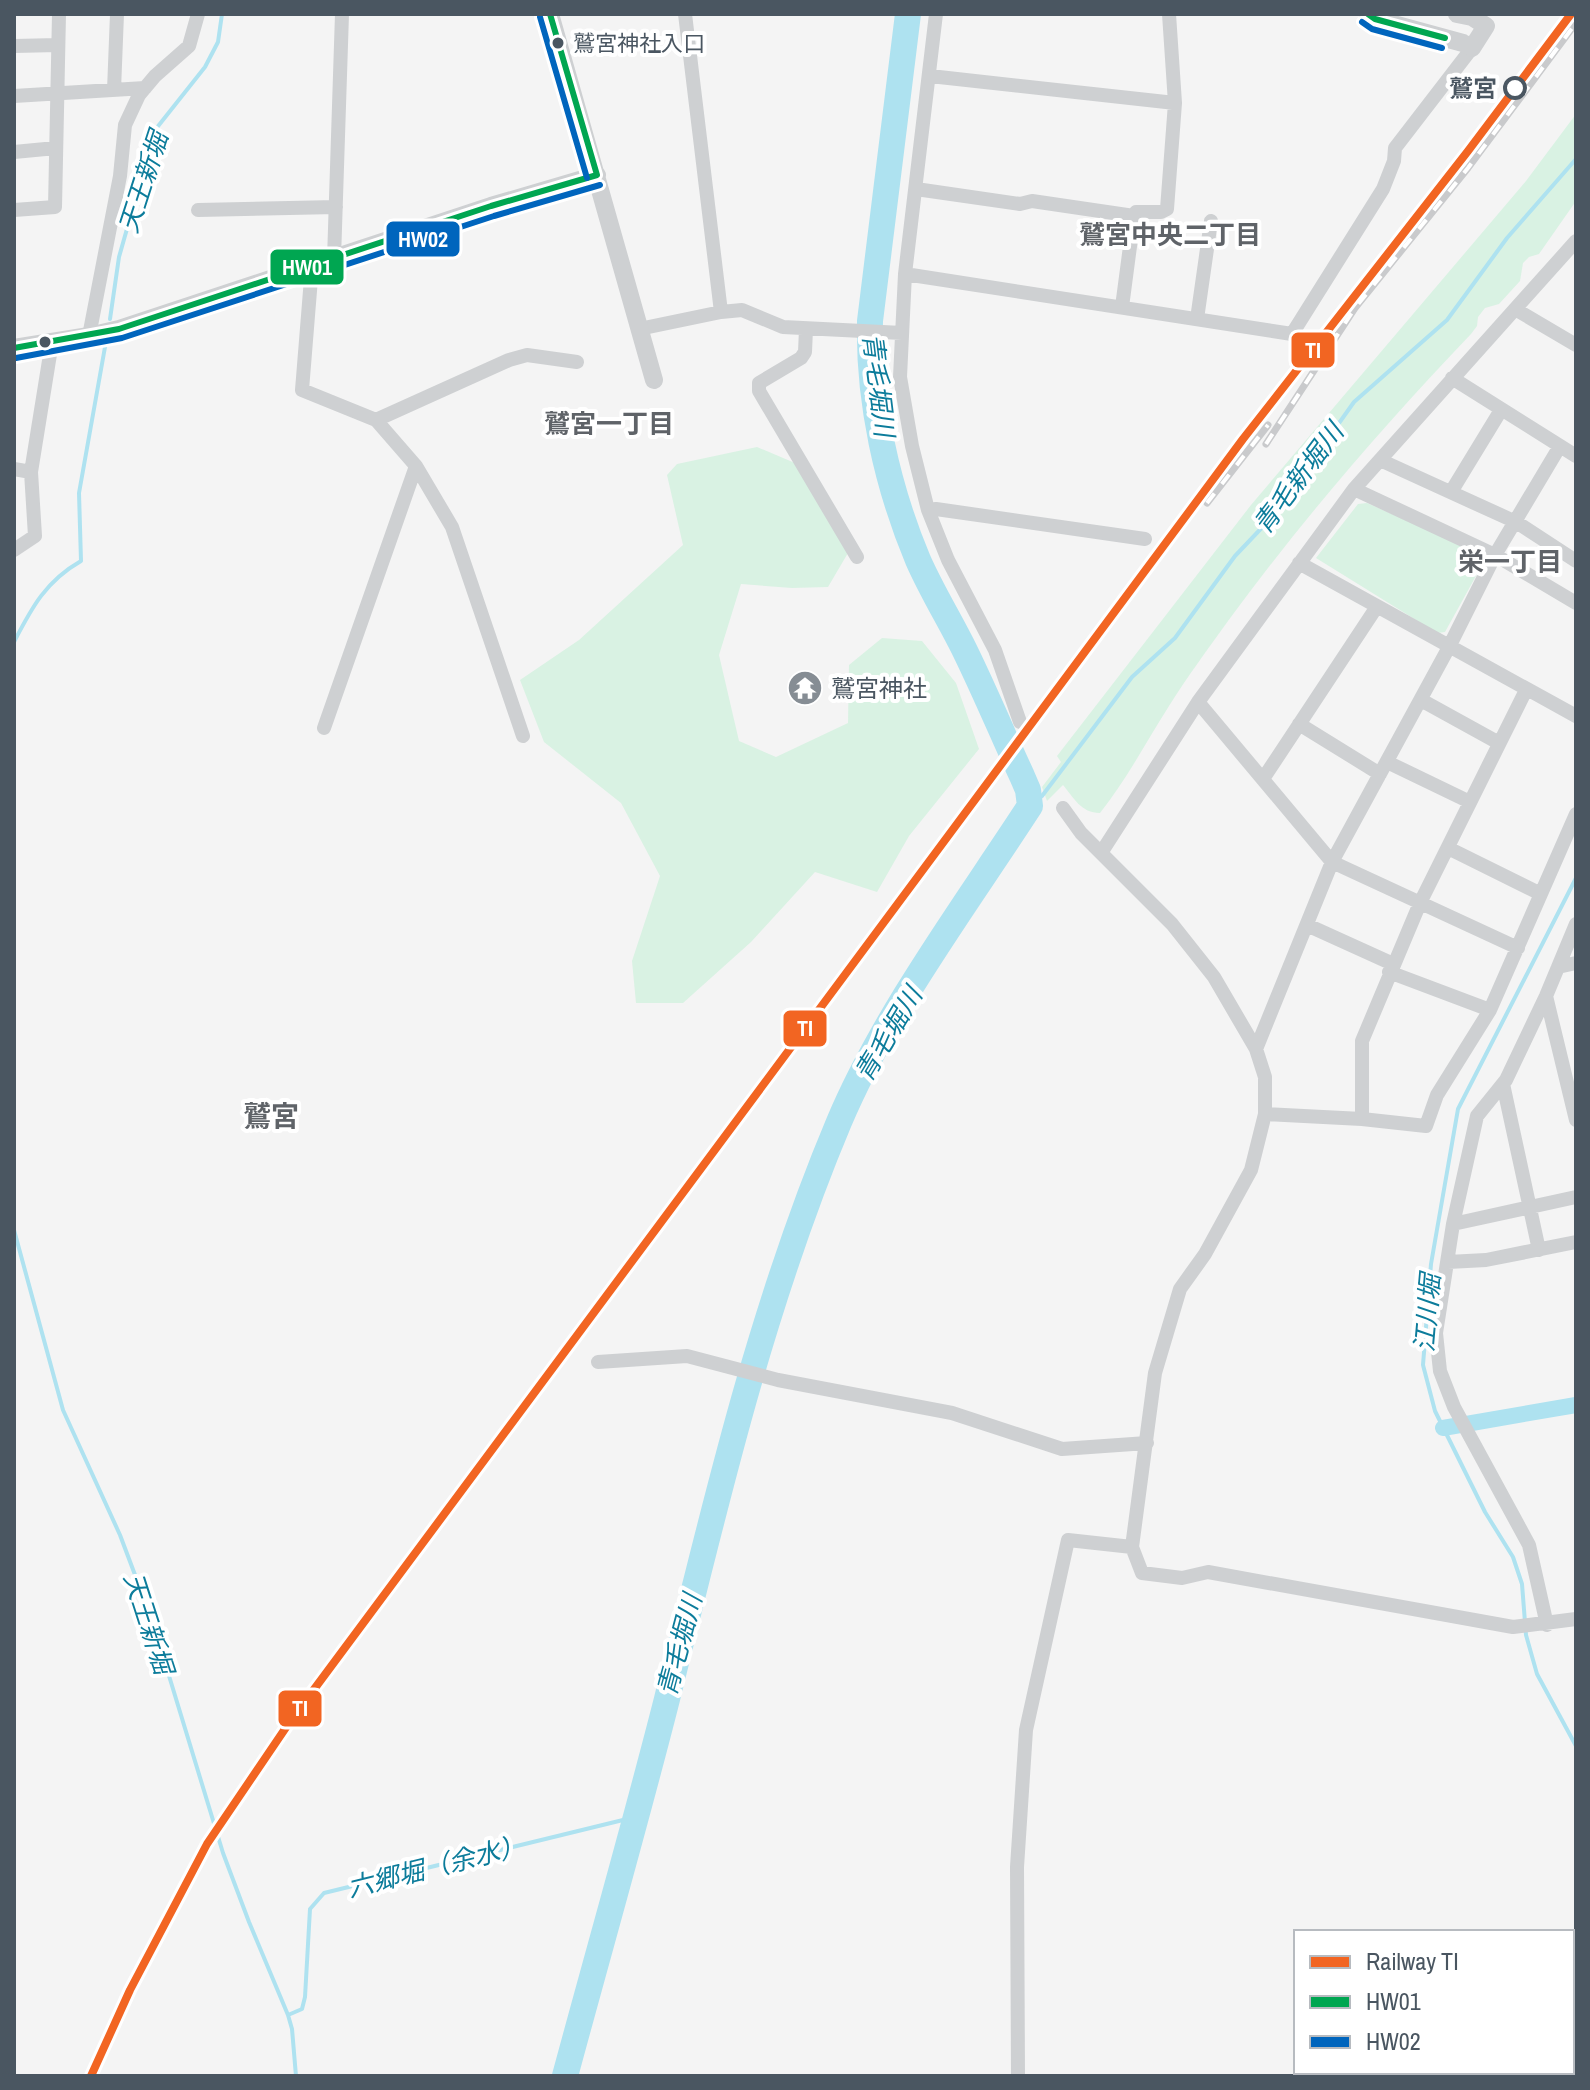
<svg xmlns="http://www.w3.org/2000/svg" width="1590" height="2090" font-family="'Archivo Narrow','Noto Sans JP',sans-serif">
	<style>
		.green { fill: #d9f2e3 }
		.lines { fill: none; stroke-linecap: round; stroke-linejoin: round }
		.stream { stroke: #aee2f0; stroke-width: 4 }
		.canal { stroke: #aee2f0; stroke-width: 16 }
		.river { stroke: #aee2f0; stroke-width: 26 }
		.minor { stroke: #ced0d2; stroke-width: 14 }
		.tertiary { stroke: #ced0d2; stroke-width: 18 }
		.rail-casing { stroke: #c9cacc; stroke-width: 7 }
		.rail { stroke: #fff; stroke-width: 4; stroke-dasharray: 12; stroke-linecap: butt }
		.bus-1-casing { stroke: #fff; stroke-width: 12 }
		.bus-2-casing { stroke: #fff; stroke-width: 12 }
		.bus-1 { stroke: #00a651; stroke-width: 6 }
		.bus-2 { stroke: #0065bd; stroke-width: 6 }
		.rail-1-casing { stroke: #fff; stroke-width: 14 }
		.rail-1 { stroke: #f26522; stroke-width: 8 }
		.bus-dot { fill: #4a5661; stroke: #fff; stroke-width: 3 }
		.stop-dot { fill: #fff; stroke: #4a5661; stroke-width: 4 }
		.labels { text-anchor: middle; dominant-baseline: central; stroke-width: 8; stroke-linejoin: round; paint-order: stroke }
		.bus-label { font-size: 22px; fill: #4a5661; stroke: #fff; text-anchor: start }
		.stop-label { font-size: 24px; font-weight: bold; fill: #4a5661; stroke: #fff; text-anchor: end }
		.poi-label { font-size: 24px; fill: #4a5661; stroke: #fff; text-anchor: start }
		.water-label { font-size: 26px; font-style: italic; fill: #0c7c9b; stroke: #fff }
		.neighbourhood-label { font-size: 26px; font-weight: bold; fill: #5f6368; stroke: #fff }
		.quarter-label { font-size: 28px; font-weight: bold; fill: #5f6368; stroke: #fff }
		.line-badge { stroke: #fff; stroke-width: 3 }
		.badge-label { font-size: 22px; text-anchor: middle; font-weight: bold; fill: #fff }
	</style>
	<rect width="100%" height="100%" fill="#f4f4f4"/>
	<path class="green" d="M 1576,114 L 1576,201 L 1539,254 L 1529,257 L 1523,263 L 1520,281 L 1499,304 L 1485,308 L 1478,317 L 1477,326 L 1471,334 C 1384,425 1302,520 1228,621 C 1208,649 1187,677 1169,706 C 1146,742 1127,779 1100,813 C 1081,813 1074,798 1063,785 L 1047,801 L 1042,787 L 1061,762 L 1057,756 L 1251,505 L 1526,181 Z
		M 757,447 L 809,469 L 855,541 L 828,587 L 792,588 L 741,584 L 719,655 L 739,741 L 776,757 L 848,723 L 849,665 L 882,638 L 922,641 L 956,683 L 979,749 L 909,836 L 877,892 L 815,872 L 751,942 L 683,1003 L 636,1003 L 632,961 L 660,876 L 621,803 L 544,742 L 520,680 L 579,640 L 683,545 L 667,475 L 677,464 Z
		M 1367,503 L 1487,556 L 1445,632 L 1437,633 L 1316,558 L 1358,504 Z"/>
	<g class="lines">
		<path class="stream" d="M 110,319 L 119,257 L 155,130 L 205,67 L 218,42 L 222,14
			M 14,642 C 32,607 46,581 81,561 L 79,493 L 105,347
			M 1030,806 L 1042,796 L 1132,677 L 1175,638 L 1235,556 L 1273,516 L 1354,402 L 1447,320 L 1507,238 L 1576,159
			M 1576,878 L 1458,1109 L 1431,1264 L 1423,1365 L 1435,1411 L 1485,1512 L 1513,1557 L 1522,1584 L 1526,1635 L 1537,1674 L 1576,1746
			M 14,1230 L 63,1410 L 120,1535 L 152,1620 L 223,1853 L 249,1922 L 288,2015 L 292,2029 L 296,2076
			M 288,2015 L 302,2009 L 305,1997 L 310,1909 L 324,1893 L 623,1820 L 634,1823"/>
		<path class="canal" d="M 1443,1428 L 1576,1405"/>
		<path class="river" d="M 565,2076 C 599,1950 635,1825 667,1699 C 715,1505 761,1307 839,1122 C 885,1013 965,906 1030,806 L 1028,790 L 1022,776 C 1003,735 986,694 966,653 C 951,622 932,592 918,560 C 887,486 868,401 870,321 L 908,14"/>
		<path class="minor" d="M 685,14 L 721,312
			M 936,14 L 905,274 L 900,377 L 912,446 L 928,510 L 948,560 L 995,650 L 1020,722
			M 14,46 L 58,45
			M 930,76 L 1175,103
			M 114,90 L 117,14
			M 14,96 L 145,88
			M 14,152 L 56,148
			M 916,189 L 1020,204 L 1032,201 L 1134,216
			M 14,210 L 55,207 L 59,14
			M 198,210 L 336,207
			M 334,259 L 342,14
			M 312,266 L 302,390 L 376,420 L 416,466 L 452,527 L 523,736
			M 905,274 L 1292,334 L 1383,189 L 1394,161 L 1395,148 L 1472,48
			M 1122,307 L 1134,216 L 1136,212 L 1161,212 L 1167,209 L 1175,103 L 1169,14
			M 1515,309 L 1576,345
			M 1197,319 L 1211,221
			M 639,329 L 721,312 L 742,310 L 783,327 L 902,333
			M 806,329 L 805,352 L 801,358 L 759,383 L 759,391 L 857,557
			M 89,336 L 120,176 L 125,125 L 139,95 L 155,76 L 189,46 L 198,14
			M 1452,378 L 1576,456
			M 376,420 L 509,360 L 527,355 L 577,362
			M 1380,460 L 1516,522 L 1576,561
			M 14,469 L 31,472 L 52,342
			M 1354,489 L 1495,555 L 1576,603
			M 1451,492 L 1501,410
			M 928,510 L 936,509 L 1145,539
			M 14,550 L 35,536 L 31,472
			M 1299,563 L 1576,716
			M 1421,700 L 1499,743
			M 1198,702 L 1332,862 L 1518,948
			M 1299,724 L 1380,774
			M 324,728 L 416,466
			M 1387,762 L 1470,802
			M 1263,779 L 1376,608
			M 1063,808 L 1081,833 L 1172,924 L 1214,977 L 1256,1049 L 1265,1077 L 1265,1114 L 1251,1170 L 1205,1254 L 1180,1289 L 1155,1373 L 1132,1547 L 1142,1573 L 1182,1578 L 1208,1572 L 1513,1627 L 1576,1619
			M 1448,848 L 1541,894
			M 1101,853 L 1198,702 L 1354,489 L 1576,241
			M 1307,925 L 1393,964
			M 1558,967 L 1576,963
			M 1389,972 L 1490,1010
			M 1546,996 L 1576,1120
			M 1256,1049 L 1332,862 L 1449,647 L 1495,555 L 1560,446
			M 1503,1084 L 1539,1250
			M 1265,1114 L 1362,1119 L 1426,1126 L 1437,1095 L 1490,1010 L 1576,814
			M 1362,1119 L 1362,1041 L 1420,903 L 1526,690
			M 1453,1224 L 1576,1197
			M 1448,1262 L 1486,1260 L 1576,1242
			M 598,1362 L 687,1356 L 778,1380 L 952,1413 L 1062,1449 L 1147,1443
			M 1547,1625 L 1529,1545 L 1454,1407 L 1440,1371 L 1436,1333 L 1453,1224 L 1477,1116 L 1506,1080 L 1546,996 L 1576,924
			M 1018,2076 L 1017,1867 L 1026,1730 L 1068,1540 L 1132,1547"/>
		<path class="tertiary" d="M 550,14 L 654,380
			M 1368,14 L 1375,19 L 1463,43 L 1472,48 L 1486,26 L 1472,17 L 1457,14
			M 14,348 L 89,336 L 119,329 L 491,206 L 597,175"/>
		<g class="rail-casing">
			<path id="rail" d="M 1266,444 L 1355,308 L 1468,168 L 1576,23
				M 1207,503 L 1268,425"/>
		</g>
		<use href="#rail" class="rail"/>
		<g class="bus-1-casing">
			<path id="bus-1" d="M 550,14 L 597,175
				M 1368,14 L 1375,19 L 1445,38
				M 14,348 L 119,329 L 491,206 L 597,175"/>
		</g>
		<g class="bus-2-casing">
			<path id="bus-2" d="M 540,17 L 587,178
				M 1362,22 L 1372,29 L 1442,48
				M 16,358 L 122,338 L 494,216 L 600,185"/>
		</g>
		<use href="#bus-1" class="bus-1"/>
		<use href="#bus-2" class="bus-2"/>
		<g class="rail-1-casing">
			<path id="rail-1" d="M 91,2076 L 130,1990 L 207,1844 L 289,1723 L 1243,439 L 1468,151 L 1571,14"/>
		</g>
		<use href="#rail-1" class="rail-1"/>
	</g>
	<defs>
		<g id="temple-disc" transform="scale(1.8)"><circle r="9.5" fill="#868d94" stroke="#fff"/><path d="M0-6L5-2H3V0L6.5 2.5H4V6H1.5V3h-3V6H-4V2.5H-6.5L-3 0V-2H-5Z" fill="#fff"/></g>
	</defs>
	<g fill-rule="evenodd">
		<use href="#temple-disc" x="805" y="688"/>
	</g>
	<g class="bus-dot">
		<circle cx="558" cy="43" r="7"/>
		<circle cx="45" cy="342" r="7"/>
	</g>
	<circle class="stop-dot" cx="1515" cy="88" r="10"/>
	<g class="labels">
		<g class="bus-label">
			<text x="573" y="43">鷲宮神社入口</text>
		</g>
		<g class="stop-label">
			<text x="1497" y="88">鷲宮</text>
		</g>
		<g class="poi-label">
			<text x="831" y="688">鷲宮神社</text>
		</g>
		<g class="water-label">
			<text transform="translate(143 182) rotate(-72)">天王新堀</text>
			<text transform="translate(879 385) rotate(83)">青毛堀川</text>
			<text transform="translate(1298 478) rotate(-53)">青毛新堀川</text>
			<text transform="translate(888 1034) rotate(-59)">青毛堀川</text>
			<text transform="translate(1427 1313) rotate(-85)">江川堀</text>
			<text transform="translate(149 1623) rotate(72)">天王新堀</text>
			<text transform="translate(679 1645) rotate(-75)">青毛堀川</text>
			<text transform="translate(436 1866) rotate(-14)">六郷堀（余水）</text>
		</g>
		<g class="neighbourhood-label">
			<text x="1170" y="234">鷲宮中央二丁目</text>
			<text x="609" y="423">鷲宮一丁目</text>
			<text x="1510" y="561">栄一丁目</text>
		</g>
		<g class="quarter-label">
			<text x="271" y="1116">鷲宮</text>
		</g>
	</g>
	<g class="line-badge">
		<rect x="385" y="220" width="76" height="38" rx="8" fill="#0065bd"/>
		<rect x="269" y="248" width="76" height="38" rx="8" fill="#00a651"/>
		<rect x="1290" y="331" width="46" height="38" rx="8" fill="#f26522"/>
		<rect x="782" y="1009" width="46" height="39" rx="8" fill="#f26522"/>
		<rect x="277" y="1689" width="46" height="39" rx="8" fill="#f26522"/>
	</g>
	<g class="badge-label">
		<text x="423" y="247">HW02</text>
		<text x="307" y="275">HW01</text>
		<text x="1313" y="358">TI</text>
		<text x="805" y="1036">TI</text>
		<text x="300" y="1716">TI</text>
	</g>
	<rect width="1590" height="2090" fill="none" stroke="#4a5661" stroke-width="32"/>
	<rect x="1294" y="1930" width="280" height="144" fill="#ffffff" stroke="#b7bbc0" stroke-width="2"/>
	<rect x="1310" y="1956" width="40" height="12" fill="#f26522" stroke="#b7bbc0" stroke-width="2"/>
	<text x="1366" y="1970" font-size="24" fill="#4a5661">Railway TI</text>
	<rect x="1310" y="1996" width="40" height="12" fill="#00a651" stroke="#b7bbc0" stroke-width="2"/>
	<text x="1366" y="2010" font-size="24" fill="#4a5661">HW01</text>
	<rect x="1310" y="2036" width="40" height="12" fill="#0065bd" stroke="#b7bbc0" stroke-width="2"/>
	<text x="1366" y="2050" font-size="24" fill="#4a5661">HW02</text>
</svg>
